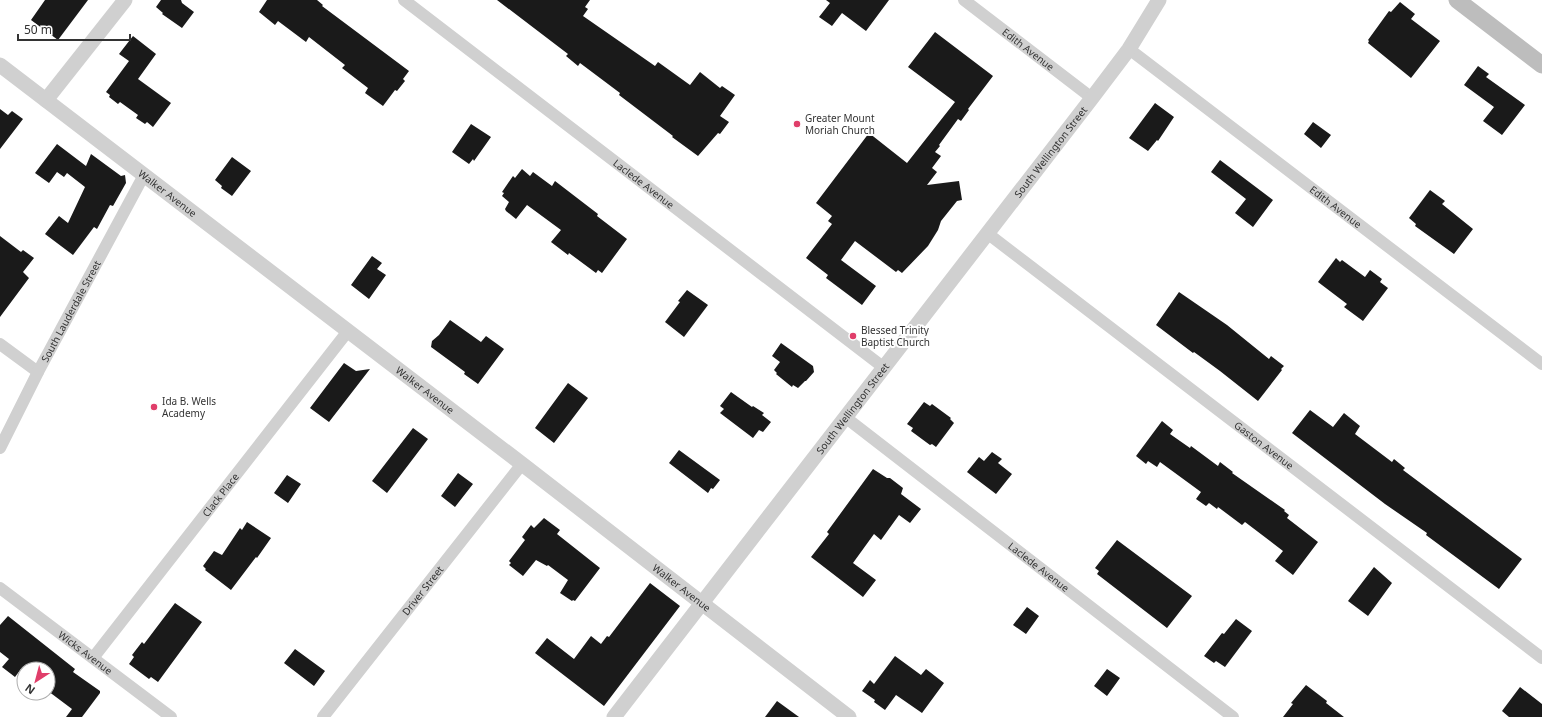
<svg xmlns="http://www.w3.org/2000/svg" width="1542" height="717" font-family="'Noto Sans',sans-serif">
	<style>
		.building { fill: #1a1a1a }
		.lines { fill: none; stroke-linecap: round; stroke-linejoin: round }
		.minor { stroke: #d0d0d0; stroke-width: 12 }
		.tertiary { stroke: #d0d0d0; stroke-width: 15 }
		.secondary { stroke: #bdbdbd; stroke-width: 17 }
		.poi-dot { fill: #e03e6a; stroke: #fff; stroke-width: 1.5 }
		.labels { text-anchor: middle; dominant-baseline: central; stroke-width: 4; stroke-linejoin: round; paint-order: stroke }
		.street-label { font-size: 10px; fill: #333; stroke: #fff }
		.poi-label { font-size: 10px; fill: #333; stroke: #fff; text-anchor: start }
	</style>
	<rect width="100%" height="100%" fill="#fff"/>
	<path class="building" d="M 45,0 L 88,0 L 58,40 L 31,20 Z
		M 161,0 L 181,0 L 182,3 L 194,12 L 182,28 L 162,14 L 163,13 L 156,7 Z
		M 267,0 L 317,0 L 323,5 L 322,6 L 409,71 L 403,79 L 405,81 L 397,91 L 395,90 L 383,106 L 365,93 L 368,88 L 342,68 L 345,65 L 309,37 L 306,42 L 278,21 L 275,25 L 259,12 Z
		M 497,0 L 590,0 L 585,7 L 588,9 L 583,16 L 655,66 L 658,62 L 690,85 L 700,72 L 720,88 L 722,86 L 735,95 L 720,116 L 729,122 L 720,134 L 718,133 L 698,156 L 672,137 L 673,136 L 619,95 L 620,93 L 580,63 L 578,66 L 566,56 L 568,54 Z
		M 826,0 L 889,0 L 866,31 L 842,13 L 832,26 L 819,17 L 830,3 Z
		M 1400,2 L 1415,14 L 1411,19 L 1440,41 L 1411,78 L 1368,43 L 1369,41 L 1368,40 L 1389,11 L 1391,12 Z
		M 935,32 L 993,76 L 968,109 L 969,110 L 961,121 L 958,119 L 939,145 L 940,146 L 935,152 L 941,156 L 932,168 L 937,172 L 927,185 L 959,181 L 962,200 L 957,201 L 941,221 L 938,230 L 928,246 L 902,273 L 898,270 L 896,272 L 855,241 L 841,260 L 876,286 L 862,305 L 826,278 L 828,275 L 806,258 L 832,224 L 828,221 L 832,216 L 816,203 L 869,133 L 907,163 L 955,102 L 908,67 Z
		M 133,36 L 156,54 L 138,79 L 171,103 L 153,127 L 147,122 L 145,124 L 136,118 L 138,115 L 120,102 L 118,104 L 109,97 L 110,95 L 106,92 L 129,61 L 119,54 Z
		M 1478,66 L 1489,74 L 1486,77 L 1525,105 L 1502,135 L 1483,121 L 1494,107 L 1464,85 Z
		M 1155,103 L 1174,117 L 1158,141 L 1157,140 L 1148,151 L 1129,138 Z
		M 0,109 L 8,115 L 12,111 L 23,119 L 0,149 Z
		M 1313,122 L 1331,135 L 1321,148 L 1304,134 Z
		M 471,124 L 491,137 L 474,161 L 473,159 L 469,164 L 452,152 Z
		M 57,144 L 86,166 L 91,154 L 121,176 L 125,175 L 126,183 L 113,206 L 110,205 L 97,229 L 94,227 L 73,255 L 45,234 L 59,216 L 68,223 L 85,187 L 67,173 L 64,177 L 57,172 L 49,183 L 35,173 Z
		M 232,157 L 251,171 L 232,196 L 221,188 L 222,186 L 215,180 Z
		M 1220,160 L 1273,200 L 1253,227 L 1235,213 L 1246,199 L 1211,172 Z
		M 522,169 L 530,176 L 533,172 L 552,186 L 555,181 L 598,214 L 597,216 L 627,239 L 602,273 L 598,270 L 596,273 L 569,253 L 568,255 L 551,242 L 561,230 L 527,205 L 516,219 L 506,211 L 505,209 L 509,202 L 502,196 L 504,193 L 502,192 L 513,176 L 515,178 Z
		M 1430,190 L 1445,201 L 1442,204 L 1473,229 L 1454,254 L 1415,226 L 1416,224 L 1409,218 Z
		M 0,236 L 21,252 L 23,250 L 34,258 L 23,272 L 29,278 L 0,317 Z
		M 372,256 L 382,263 L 377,269 L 386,275 L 369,299 L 351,285 Z
		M 1336,258 L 1340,262 L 1342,260 L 1365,277 L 1370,270 L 1382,279 L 1380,282 L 1388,288 L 1363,321 L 1344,307 L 1347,304 L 1318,282 Z
		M 687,290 L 708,305 L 684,337 L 665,322 L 680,302 L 678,301 Z
		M 1179,292 L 1227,325 L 1269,359 L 1271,356 L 1284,366 L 1281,369 L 1282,370 L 1258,401 L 1220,371 L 1194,352 L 1193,353 L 1156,325 Z
		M 450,320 L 481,342 L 486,336 L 504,349 L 478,384 L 464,374 L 465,372 L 461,369 L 431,347 L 432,341 L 439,335 Z
		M 781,343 L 813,366 L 814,372 L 806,381 L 805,381 L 798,388 L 793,385 L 792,387 L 776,374 L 777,373 L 774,370 L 780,362 L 772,356 Z
		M 344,363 L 356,371 L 370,369 L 329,422 L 310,408 Z
		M 568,383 L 588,398 L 554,443 L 535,428 Z
		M 731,392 L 752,407 L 753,406 L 764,413 L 762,415 L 771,422 L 763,432 L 759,430 L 753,438 L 720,413 L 724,409 L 720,406 Z
		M 924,402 L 930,406 L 932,404 L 951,418 L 950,419 L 954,423 L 936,447 L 932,444 L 930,445 L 911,431 L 913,428 L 907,424 Z
		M 1310,410 L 1333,427 L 1344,413 L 1360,426 L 1355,434 L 1392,462 L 1394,459 L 1405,468 L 1403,470 L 1522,559 L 1499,589 L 1426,535 L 1427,533 L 1385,504 L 1292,433 Z
		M 1162,421 L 1173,430 L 1170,434 L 1190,448 L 1191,446 L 1218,466 L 1220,462 L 1233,472 L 1232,473 L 1285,510 L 1284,511 L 1289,515 L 1287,518 L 1318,542 L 1293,575 L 1275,561 L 1283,551 L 1245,522 L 1242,525 L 1218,507 L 1217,509 L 1209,503 L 1206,506 L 1196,499 L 1201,492 L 1160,462 L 1157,467 L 1148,461 L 1146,464 L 1136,456 Z
		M 413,428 L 428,439 L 387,493 L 372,481 Z
		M 679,450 L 720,480 L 713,489 L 711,488 L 708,493 L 669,463 Z
		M 992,452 L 1002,459 L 998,463 L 1012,474 L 996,494 L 967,472 L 979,457 L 984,461 Z
		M 873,469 L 887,478 L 890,478 L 903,488 L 901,494 L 921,509 L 910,523 L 899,515 L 881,540 L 874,534 L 853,563 L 876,580 L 863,597 L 811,557 L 829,534 L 827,532 Z
		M 458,473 L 473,484 L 455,507 L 441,496 Z
		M 287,475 L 301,484 L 288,503 L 274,493 Z
		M 544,518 L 560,530 L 557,534 L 600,568 L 575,601 L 573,600 L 572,601 L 560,593 L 568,580 L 548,565 L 547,566 L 536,560 L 523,576 L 509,565 L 511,563 L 509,561 L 525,540 L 522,537 L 531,525 L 534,528 Z
		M 247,522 L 271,538 L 257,558 L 256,557 L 231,590 L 205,570 L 206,569 L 203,566 L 214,551 L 222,555 L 240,528 L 242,530 Z
		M 1117,540 L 1192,596 L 1167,628 L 1097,574 L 1099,571 L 1095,568 Z
		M 1374,567 L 1392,583 L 1368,616 L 1348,601 Z
		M 650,583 L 680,606 L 604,706 L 535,653 L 547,638 L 574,659 L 591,636 L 601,644 L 607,636 L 609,637 Z
		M 175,603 L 202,622 L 158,682 L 151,677 L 149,679 L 129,664 L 134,657 L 132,655 L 142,642 L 144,644 Z
		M 1027,607 L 1039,616 L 1026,634 L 1013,625 Z
		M 8,616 L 75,669 L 73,672 L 100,691 L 100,693 L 82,717 L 66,717 L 72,709 L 48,691 L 48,669 L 21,669 L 15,677 L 2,667 L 9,659 L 0,652 L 0,625 Z
		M 1236,619 L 1252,631 L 1225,667 L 1216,661 L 1214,663 L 1204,656 L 1222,633 L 1224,634 Z
		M 295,649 L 325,671 L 314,686 L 284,663 Z
		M 895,656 L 921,675 L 926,669 L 944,683 L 922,713 L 896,695 L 885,710 L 874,702 L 875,700 L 862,691 L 870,680 L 874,684 Z
		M 1107,669 L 1120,678 L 1107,696 L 1094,686 Z
		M 1306,685 L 1327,701 L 1326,703 L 1344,717 L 1283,717 L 1293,704 L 1291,703 Z
		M 1520,687 L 1542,704 L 1542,717 L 1509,717 L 1502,711 Z
		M 777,701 L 799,717 L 765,717 Z"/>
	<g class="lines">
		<g class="minor">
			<path id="s1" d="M 404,0 L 883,367"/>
			<path id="s2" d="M 964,0 L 1092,98"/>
			<path id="s3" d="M 1129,49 L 1542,364"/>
			<path id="s4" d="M 987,233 L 1542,658"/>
			<path d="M 0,344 L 38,372"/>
			<path id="s5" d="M 845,417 L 1233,717"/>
			<path id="s6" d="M 0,448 L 38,372 L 144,175"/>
			<path id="s7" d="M 0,588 L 171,717"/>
			<path id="s8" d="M 93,658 L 348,331"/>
			<path id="s9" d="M 323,717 L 522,464"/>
		</g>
		<g class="tertiary">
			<path id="s10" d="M 0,65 L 522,464 L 849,717"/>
			<path d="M 46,100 L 125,0"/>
			<path id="s11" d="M 614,717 L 1092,98 L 1129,49 L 1159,0"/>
		</g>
		<path class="secondary" d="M 1457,0 L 1542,65"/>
	</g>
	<g class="poi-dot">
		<circle cx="797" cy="124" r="4"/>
		<circle cx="853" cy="336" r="4"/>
		<circle cx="154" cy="407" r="4"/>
	</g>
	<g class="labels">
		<g class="street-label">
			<text stroke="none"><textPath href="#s2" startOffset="81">Edith Avenue</textPath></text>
			<text stroke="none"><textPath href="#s11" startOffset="714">South Wellington Street</textPath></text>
			<text stroke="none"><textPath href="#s1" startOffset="302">Laclede Avenue</textPath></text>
			<text stroke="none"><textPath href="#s10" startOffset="211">Walker Avenue</textPath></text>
			<text stroke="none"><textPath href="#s3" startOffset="260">Edith Avenue</textPath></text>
			<text stroke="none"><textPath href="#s6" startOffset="154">South Lauderdale Street</textPath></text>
			<text stroke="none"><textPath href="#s10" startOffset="535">Walker Avenue</textPath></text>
			<text stroke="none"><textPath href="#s11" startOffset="390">South Wellington Street</textPath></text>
			<text stroke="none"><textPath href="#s4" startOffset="349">Gaston Avenue</textPath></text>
			<text stroke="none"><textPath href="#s8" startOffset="207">Clack Place</textPath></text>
			<text stroke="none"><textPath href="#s5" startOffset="245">Laclede Avenue</textPath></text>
			<text stroke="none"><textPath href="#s10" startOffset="859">Walker Avenue</textPath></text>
			<text stroke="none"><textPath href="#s9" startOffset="161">Driver Street</textPath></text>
			<text stroke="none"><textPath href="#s7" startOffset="107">Wicks Avenue</textPath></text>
		</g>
		<g class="poi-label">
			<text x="805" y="118">Greater Mount<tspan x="805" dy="12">Moriah Church</tspan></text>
			<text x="861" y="330">Blessed Trinity<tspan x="861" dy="12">Baptist Church</tspan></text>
			<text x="162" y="401">Ida B. Wells<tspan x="162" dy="12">Academy</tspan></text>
		</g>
	</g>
	<g transform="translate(36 681) rotate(216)"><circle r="19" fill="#ffffff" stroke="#adadad"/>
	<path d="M0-3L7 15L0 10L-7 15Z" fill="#e03e6a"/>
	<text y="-6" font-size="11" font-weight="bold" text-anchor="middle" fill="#333333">N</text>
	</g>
	<path d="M18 34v6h112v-6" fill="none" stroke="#333333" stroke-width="2"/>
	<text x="24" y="34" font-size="12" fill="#333333" stroke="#ffffff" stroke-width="3" paint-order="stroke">50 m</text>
</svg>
